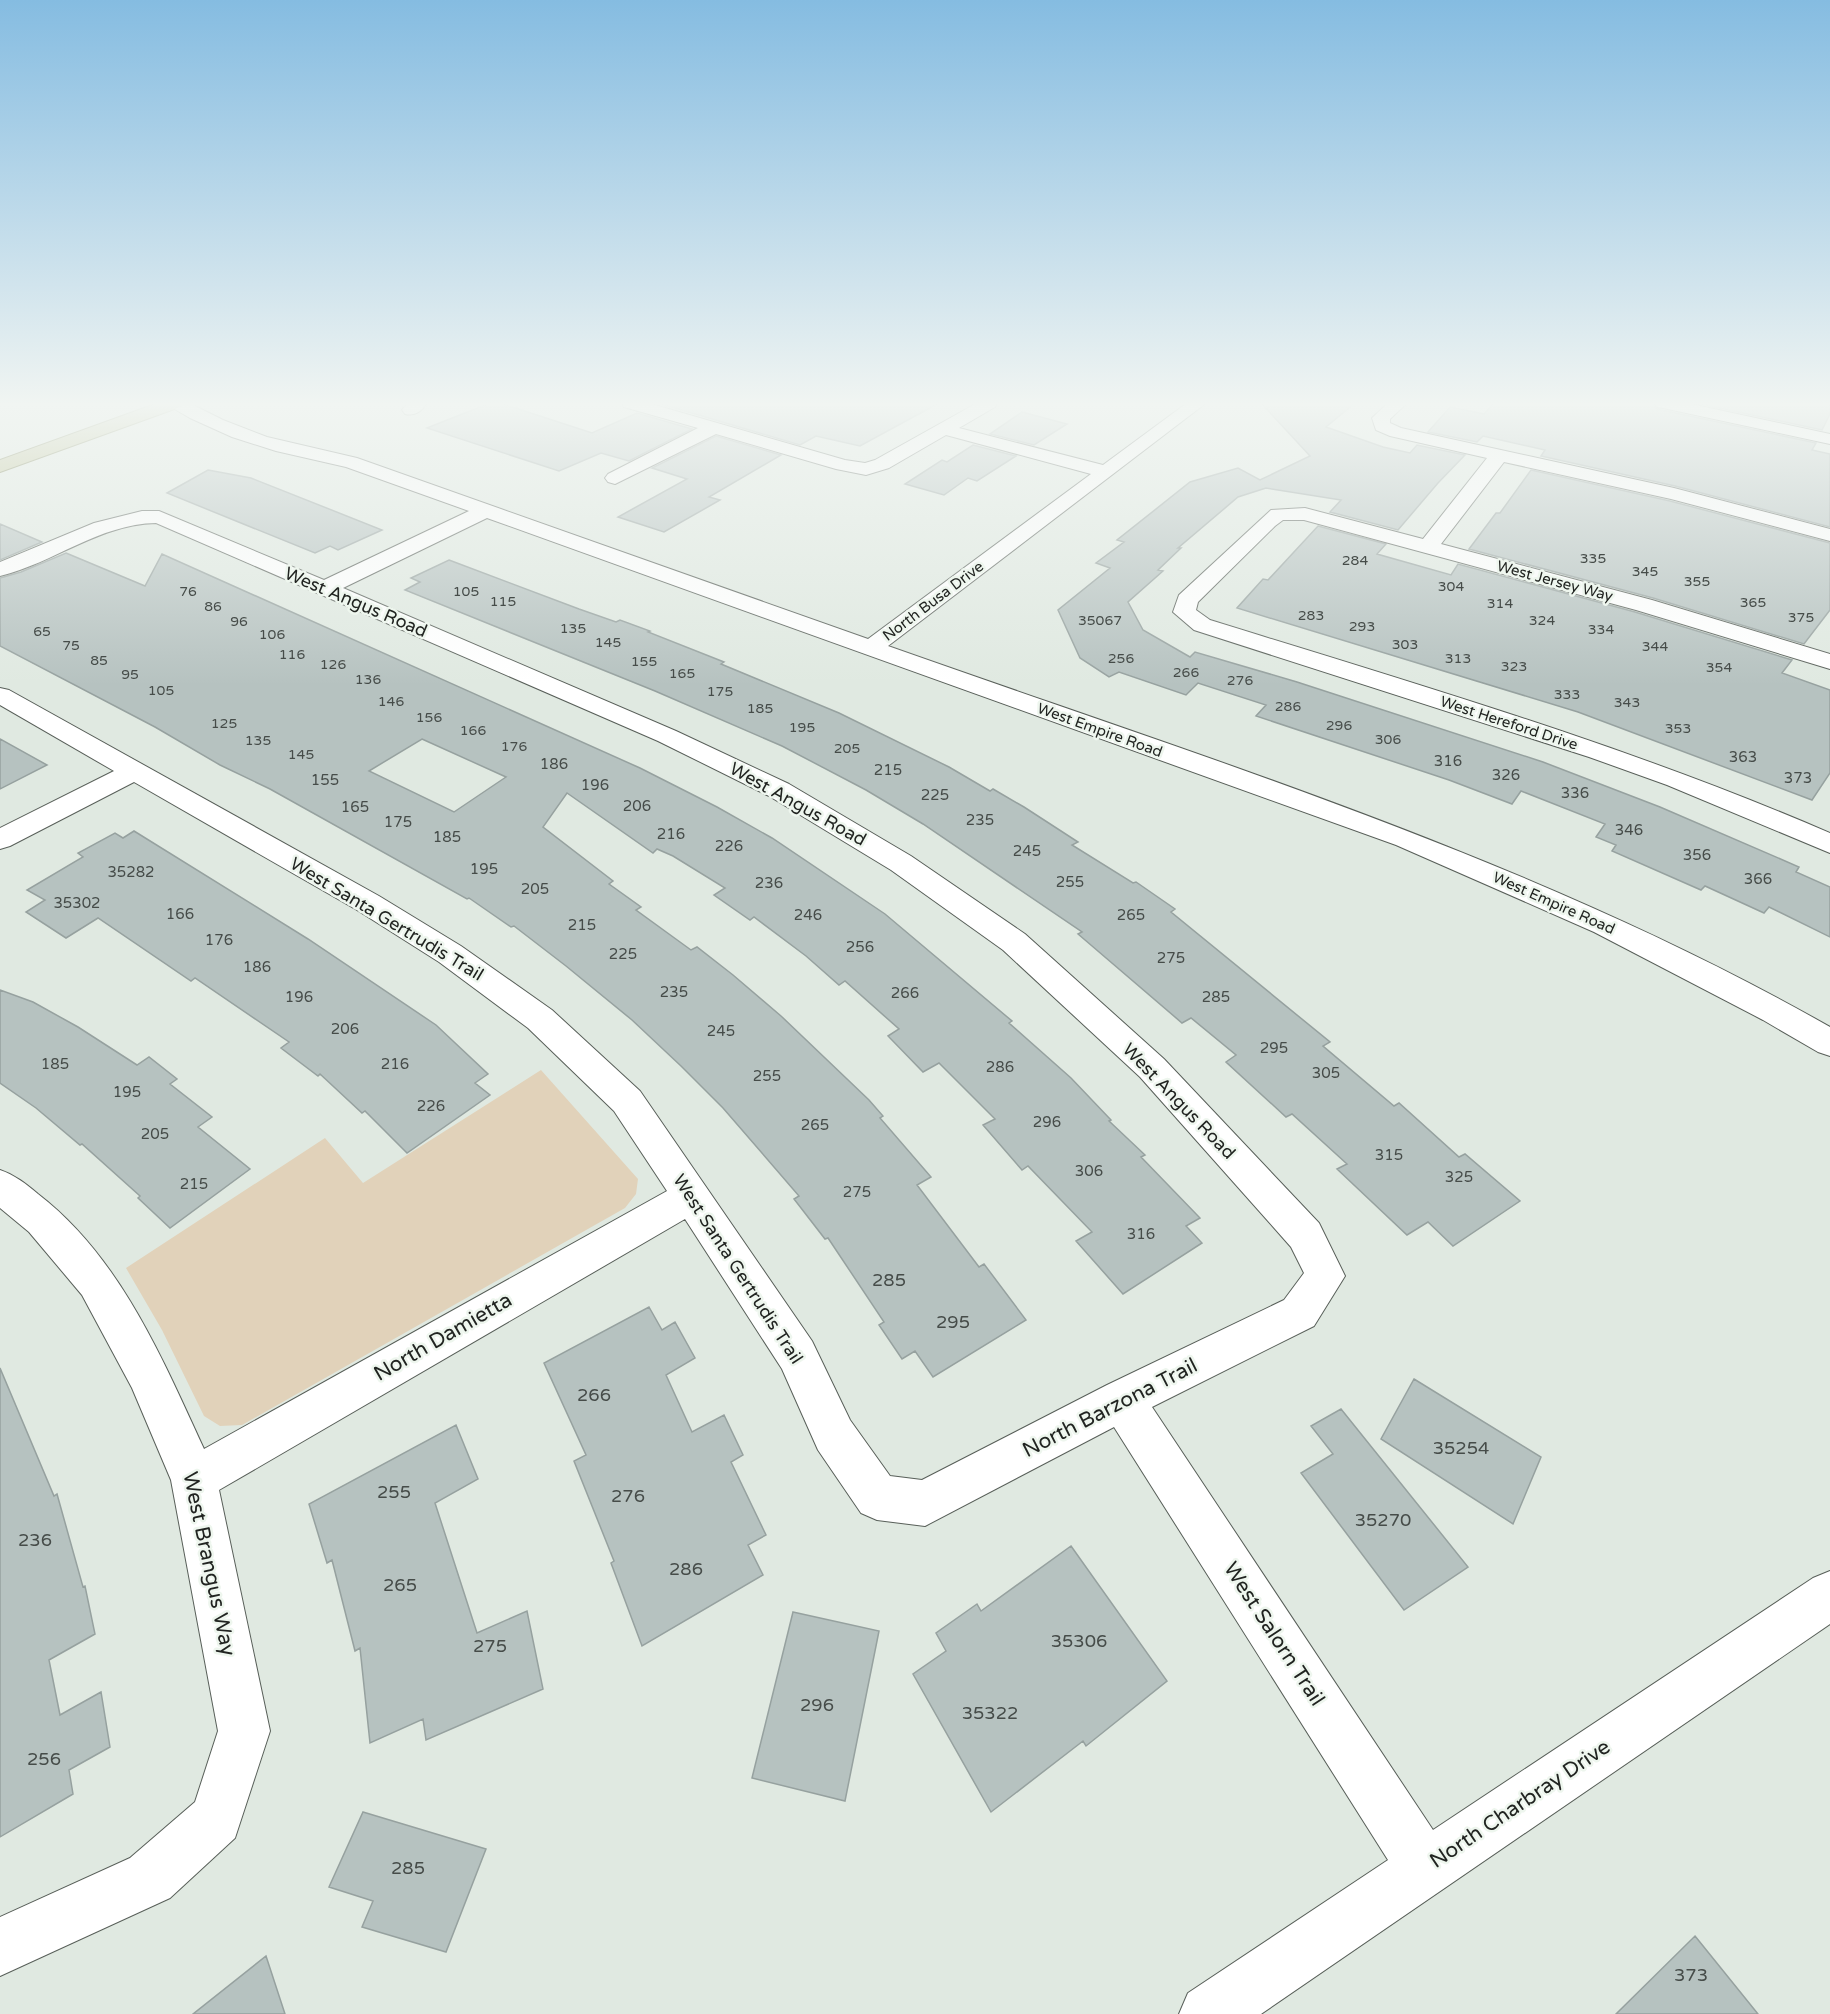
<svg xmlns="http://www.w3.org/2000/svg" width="1830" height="2014" font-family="'Varela Round',sans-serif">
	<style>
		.green { fill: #e1d2ba }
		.building { fill: #b6c2c0; stroke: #96a19f; stroke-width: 1.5; fill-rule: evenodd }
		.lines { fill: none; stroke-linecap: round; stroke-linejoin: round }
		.minor-casing { stroke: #585f59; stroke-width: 2 }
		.major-casing { stroke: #646b34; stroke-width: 2 }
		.minor { fill: #fff; fill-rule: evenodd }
		.major { fill: #b8bd8b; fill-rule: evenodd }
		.labels { text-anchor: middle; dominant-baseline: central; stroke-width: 5; stroke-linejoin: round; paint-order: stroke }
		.far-number-label { font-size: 14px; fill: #464c49 }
		.far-street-label { font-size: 15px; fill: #212421; stroke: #eef6ee }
		.number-label { font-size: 15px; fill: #464c49 }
		.street-label { font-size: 18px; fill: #212421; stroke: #eef6ee }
		.near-number-label { font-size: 18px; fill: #464c49 }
		.near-street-label { font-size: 21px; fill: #212421; stroke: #eef6ee }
	</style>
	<rect width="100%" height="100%" fill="#e0e9e1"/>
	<path class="green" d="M 541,1070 L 638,1179 L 636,1194 L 625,1208 L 242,1425 L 220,1426 L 204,1416 L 162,1330 L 126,1268 L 325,1138 L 363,1183 Z"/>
	<path class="building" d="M 490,403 L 500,403 L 592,433 L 637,413 L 692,429 L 629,461 L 601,453 L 559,471 L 427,428 Z
		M 658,403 L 939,403 L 860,446 L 816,436 L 800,445 Z
		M 1261,403 L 1355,403 L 1326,427 L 1383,447 L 1410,453 L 1417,445 L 1465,455 L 1438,483 L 1398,530 L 1330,512 L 1341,500 L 1266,488 L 1238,497 L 1178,548 L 1181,548 L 1158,570 L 1163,571 L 1128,602 L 1143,630 L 1190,657 L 1195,652 L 1297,682 L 1543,762 L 1660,807 L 1799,867 L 1796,872 L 1830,887 L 1830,937 L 1769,907 L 1764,913 L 1705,886 L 1701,890 L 1612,851 L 1616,845 L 1596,837 L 1605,824 L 1521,791 L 1512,804 L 1449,780 L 1256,716 L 1266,705 L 1198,683 L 1186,695 L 1119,672 L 1109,677 L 1080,658 L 1058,610 L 1110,568 L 1096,563 L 1124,542 L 1117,540 L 1190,482 L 1238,468 L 1260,480 L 1310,456 Z
		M 1494,403 L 1652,403 L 1657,409 L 1816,443 L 1812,450 L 1830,454 L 1830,527 L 1675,486 L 1541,456 L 1545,450 L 1483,436 L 1477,442 L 1428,432 L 1450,407 L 1484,414 Z
		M 1696,403 L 1830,403 L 1830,414 L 1822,430 Z
		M 1022,412 L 1067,424 L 1034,445 L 990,434 Z
		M 716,436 L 781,455 L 709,497 L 720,500 L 664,532 L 618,517 L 687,479 L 652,468 Z
		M 973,445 L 1016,456 L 977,481 L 968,478 L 944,495 L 905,484 L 942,460 L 947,462 Z
		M 208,470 L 251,478 L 382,530 L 338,550 L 330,546 L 315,553 L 167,493 Z
		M 1531,470 L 1670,501 L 1830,543 L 1830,610 L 1804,644 L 1653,598 L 1469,549 L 1496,513 L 1500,513 Z
		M 0,524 L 42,542 L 0,560 Z
		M 1318,526 L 1386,544 L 1377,554 L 1451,575 L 1458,564 L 1635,612 L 1792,660 L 1782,673 L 1830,690 L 1830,773 L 1812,800 L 1578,712 L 1237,608 L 1263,579 L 1268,580 Z
		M 66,553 L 145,586 L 162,554 L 640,768 L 717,807 L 772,838 L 885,914 L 1012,1021 L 1009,1023 L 1071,1078 L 1111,1120 L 1109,1121 L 1145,1155 L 1141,1157 L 1200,1218 L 1186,1226 L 1202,1243 L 1123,1294 L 1076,1241 L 1092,1232 L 1028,1166 L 1022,1170 L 983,1125 L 995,1119 L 939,1063 L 923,1072 L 888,1036 L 899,1029 L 845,981 L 839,985 L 806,956 L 754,917 L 750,920 L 714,895 L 725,888 L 673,856 L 657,849 L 653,853 L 567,793 L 543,827 L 613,881 L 609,884 L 641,907 L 636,910 L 691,950 L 697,947 L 733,975 L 781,1016 L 869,1100 L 883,1116 L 880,1118 L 931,1177 L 917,1185 L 979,1267 L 984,1264 L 1026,1320 L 933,1377 L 915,1351 L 902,1359 L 879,1325 L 884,1322 L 828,1238 L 825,1239 L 794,1199 L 799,1196 L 723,1108 L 681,1066 L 632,1020 L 566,966 L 514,926 L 511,927 L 469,898 L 467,899 L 270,789 L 220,765 L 155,727 L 0,646 L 0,578 L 21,572 ZM 422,739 L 506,777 L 454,812 L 369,771 Z
		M 449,560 L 579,609 L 616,622 L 620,620 L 650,631 L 648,632 L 724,662 L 721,664 L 839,713 L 949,767 L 990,791 L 993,789 L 1024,807 L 1078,842 L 1072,845 L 1133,883 L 1136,882 L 1175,909 L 1171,912 L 1330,1042 L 1323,1046 L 1394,1106 L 1399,1103 L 1459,1157 L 1465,1154 L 1520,1201 L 1453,1246 L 1428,1222 L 1407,1235 L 1337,1169 L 1347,1164 L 1292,1114 L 1286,1117 L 1226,1062 L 1236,1055 L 1191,1018 L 1182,1023 L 1078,934 L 1082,932 L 923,824 L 866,790 L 782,746 L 655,691 L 405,590 L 420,582 L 411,578 Z
		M 0,739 L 47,765 L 0,789 Z
		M 134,831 L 308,939 L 436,1025 L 488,1074 L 475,1083 L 490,1095 L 407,1153 L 365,1111 L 362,1113 L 320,1074 L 318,1076 L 281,1048 L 289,1042 L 195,978 L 191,981 L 98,918 L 66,938 L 26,912 L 45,900 L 27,890 L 83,857 L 78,853 L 115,833 L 123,838 Z
		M 0,990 L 33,1002 L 78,1027 L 137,1065 L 149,1057 L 177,1079 L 170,1084 L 212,1117 L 198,1127 L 250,1169 L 170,1228 L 138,1198 L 140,1196 L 82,1144 L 80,1145 L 36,1108 L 0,1083 Z
		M 649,1307 L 662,1330 L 675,1322 L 695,1358 L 666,1375 L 692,1432 L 724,1415 L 743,1455 L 731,1462 L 766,1535 L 748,1545 L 763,1575 L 642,1646 L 611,1563 L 614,1561 L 574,1461 L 586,1455 L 544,1363 Z
		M 0,1368 L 54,1496 L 57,1494 L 83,1587 L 85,1586 L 95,1634 L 49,1660 L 60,1715 L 101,1692 L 110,1747 L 69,1770 L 73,1794 L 0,1837 Z
		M 1414,1379 L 1541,1457 L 1513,1524 L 1381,1439 Z
		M 1341,1409 L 1468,1567 L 1404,1610 L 1301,1473 L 1333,1454 L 1311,1426 Z
		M 456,1425 L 478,1479 L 435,1503 L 477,1633 L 527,1611 L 543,1689 L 426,1740 L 423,1719 L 370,1743 L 360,1648 L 355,1651 L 332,1560 L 327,1563 L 309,1504 Z
		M 1071,1546 L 1167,1681 L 1086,1746 L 1083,1741 L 991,1812 L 913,1674 L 946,1651 L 936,1633 L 977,1604 L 981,1611 Z
		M 793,1612 L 879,1631 L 845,1801 L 752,1778 Z
		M 363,1812 L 486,1849 L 446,1952 L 362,1927 L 373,1901 L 329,1887 Z
		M 1695,1936 L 1758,2014 L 1616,2014 Z
		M 266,1956 L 285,2014 L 193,2014 Z"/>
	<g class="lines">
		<g class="minor-casing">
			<path id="minor" d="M 169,403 L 189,403 L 223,420 L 267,437 L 357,458 L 868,639 L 1091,474 L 946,435 L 889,468 L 866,475 L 836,469 L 716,434 L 615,484 L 608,482 L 605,478 L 608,474 L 698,428 L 624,407 L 622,403 L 648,403 L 845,460 L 865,463 L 875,460 L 977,403 L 997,403 L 995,407 L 959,428 L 1103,465 L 1187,403 L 1206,403 L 888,646 C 1207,759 1535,859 1830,1027 L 1830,1056 L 1818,1052 L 1763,1020 L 1594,932 L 1396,845 L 487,518 L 343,588 L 676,731 L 789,784 L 911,856 L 1025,934 L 1164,1059 L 1319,1223 L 1345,1276 L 1314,1326 L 1152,1407 L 1433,1830 L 1813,1578 L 1830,1571 L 1830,1624 L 1261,2014 L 1179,2014 L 1188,1993 L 1388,1860 L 1114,1427 L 925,1526 L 877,1520 L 861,1513 L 818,1450 L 782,1369 L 685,1219 L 219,1490 L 270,1731 L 235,1838 L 170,1898 L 0,1976 L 0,1917 L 130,1858 L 195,1802 L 218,1731 L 171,1480 L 132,1388 L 82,1295 L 29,1232 L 0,1208 L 0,1170 C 15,1175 26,1184 38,1194 C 120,1257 162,1358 204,1449 L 667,1191 L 614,1111 L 528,1028 L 439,962 L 357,910 L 134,782 L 10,846 L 0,849 L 0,828 L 114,771 L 0,705 L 0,688 L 9,690 L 379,896 L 461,946 L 552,1010 L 640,1091 L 812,1341 L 850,1420 L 890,1476 L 922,1480 L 1107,1385 L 1284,1300 L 1304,1273 L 1291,1247 L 1140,1077 L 1003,950 L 891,870 L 769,796 L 658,741 L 156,523 C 99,524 54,563 0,576 L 0,562 L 94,523 L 142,511 L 159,511 L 324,580 L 469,511 L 346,467 L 276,451 L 232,437 L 190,418 L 171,407 Z
				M 408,403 L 427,403 C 421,412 415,416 405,414 L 402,410 Z
				M 1388,403 L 1407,403 L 1390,419 L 1390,423 L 1401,428 L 1674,488 L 1830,529 L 1830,541 L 1671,499 L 1504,462 L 1441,544 L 1652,600 L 1830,654 L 1830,669 L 1636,610 L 1304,520 L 1283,520 L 1275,526 L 1198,602 L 1196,610 L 1210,620 C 1419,685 1629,746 1830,833 L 1830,853 L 1667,785 L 1589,757 L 1194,630 L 1173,612 L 1179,595 L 1271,510 L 1305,508 L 1423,539 L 1487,458 L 1390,436 L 1376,430 L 1372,418 Z
				M 1654,403 L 1686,403 L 1830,434 L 1830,444 L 1663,408 L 1657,407 Z"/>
		</g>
		<g class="major-casing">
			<path id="major" d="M 158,403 L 183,403 L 180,407 L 0,472 L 0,460 Z"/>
		</g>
		<use href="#minor" class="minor"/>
		<use href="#major" class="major"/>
	</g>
	<linearGradient id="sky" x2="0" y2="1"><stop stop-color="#85bce1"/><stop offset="0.59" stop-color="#f1f5f2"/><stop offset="1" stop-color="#f1f5f2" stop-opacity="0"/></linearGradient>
	<rect width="1830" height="685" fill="url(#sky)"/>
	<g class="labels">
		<g class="far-number-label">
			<text x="1593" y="558">335</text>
			<text x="1355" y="560">284</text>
			<text x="1645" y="571">345</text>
			<text x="1697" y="581">355</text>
			<text x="1451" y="586">304</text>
			<text x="188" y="591">76</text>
			<text x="466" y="591">105</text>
			<text x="503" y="601">115</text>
			<text x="1753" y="602">365</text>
			<text x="1500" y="603">314</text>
			<text x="213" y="606">86</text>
			<text x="1311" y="615">283</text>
			<text x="1801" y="617">375</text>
			<text x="1100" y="620">35067</text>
			<text x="1542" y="620">324</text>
			<text x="239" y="621">96</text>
			<text x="1362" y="626">293</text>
			<text x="573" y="628">135</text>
			<text x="1601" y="629">334</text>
			<text x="42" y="631">65</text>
			<text x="272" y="634">106</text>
			<text x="608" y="642">145</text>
			<text x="1405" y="644">303</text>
			<text x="71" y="645">75</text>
			<text x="1655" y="646">344</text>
			<text x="292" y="654">116</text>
			<text x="1121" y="658">256</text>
			<text x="1458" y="658">313</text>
			<text x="99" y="660">85</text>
			<text x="644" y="661">155</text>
			<text x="333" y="664">126</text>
			<text x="1514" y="666">323</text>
			<text x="1719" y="667">354</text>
			<text x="1186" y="672">266</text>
			<text x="682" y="673">165</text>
			<text x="130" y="674">95</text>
			<text x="368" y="679">136</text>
			<text x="1240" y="680">276</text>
			<text x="161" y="690">105</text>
			<text x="720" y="691">175</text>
			<text x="1567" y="694">333</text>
			<text x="391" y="701">146</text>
			<text x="1627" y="702">343</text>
			<text x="1288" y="706">286</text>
			<text x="760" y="708">185</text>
			<text x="429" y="717">156</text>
			<text x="224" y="723">125</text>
			<text x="1339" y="725">296</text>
			<text x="802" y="727">195</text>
			<text x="1678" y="728">353</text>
			<text x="473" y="730">166</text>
			<text x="1388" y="739">306</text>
			<text x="258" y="740">135</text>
			<text x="514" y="746">176</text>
			<text x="847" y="748">205</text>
			<text x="301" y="754">145</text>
		</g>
		<g class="far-street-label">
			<text transform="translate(1555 581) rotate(15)">West Jersey Way</text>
			<text transform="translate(933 601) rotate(-37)">North Busa Drive</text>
			<text transform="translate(1509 723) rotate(18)">West Hereford Drive</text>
			<text transform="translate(1100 730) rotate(20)">West Empire Road</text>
			<text transform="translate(1554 903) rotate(24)">West Empire Road</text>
		</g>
		<g class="number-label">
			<text x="1743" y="757">363</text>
			<text x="1448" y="761">316</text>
			<text x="554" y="764">186</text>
			<text x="888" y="770">215</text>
			<text x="1506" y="775">326</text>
			<text x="1798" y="778">373</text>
			<text x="325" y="780">155</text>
			<text x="595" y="785">196</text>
			<text x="1575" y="793">336</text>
			<text x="935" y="795">225</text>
			<text x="637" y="806">206</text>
			<text x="355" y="807">165</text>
			<text x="980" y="820">235</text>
			<text x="398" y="822">175</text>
			<text x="1629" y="830">346</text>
			<text x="671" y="834">216</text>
			<text x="447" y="837">185</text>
			<text x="729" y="846">226</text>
			<text x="1027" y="851">245</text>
			<text x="1697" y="855">356</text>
			<text x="484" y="869">195</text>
			<text x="131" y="872">35282</text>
			<text x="1758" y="879">366</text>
			<text x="1070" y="882">255</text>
			<text x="769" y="883">236</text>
			<text x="535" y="889">205</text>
			<text x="77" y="903">35302</text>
			<text x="180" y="914">166</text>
			<text x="808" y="915">246</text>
			<text x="1131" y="915">265</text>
			<text x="582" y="925">215</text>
			<text x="219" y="940">176</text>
			<text x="860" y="947">256</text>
			<text x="623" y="954">225</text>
			<text x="1171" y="958">275</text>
			<text x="257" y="967">186</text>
			<text x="674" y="992">235</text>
			<text x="905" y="993">266</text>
			<text x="299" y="997">196</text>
			<text x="1216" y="997">285</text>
			<text x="345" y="1029">206</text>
			<text x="721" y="1031">245</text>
			<text x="1274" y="1048">295</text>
			<text x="55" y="1064">185</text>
			<text x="395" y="1064">216</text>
			<text x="1000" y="1067">286</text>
			<text x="1326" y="1073">305</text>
			<text x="767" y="1076">255</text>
			<text x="127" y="1092">195</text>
			<text x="431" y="1106">226</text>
			<text x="1047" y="1122">296</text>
			<text x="815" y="1125">265</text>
			<text x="155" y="1134">205</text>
			<text x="1389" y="1155">315</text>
			<text x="1089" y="1171">306</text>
			<text x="1459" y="1177">325</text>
			<text x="194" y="1184">215</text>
			<text x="857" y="1192">275</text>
			<text x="1141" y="1234">316</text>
		</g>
		<g class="street-label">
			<text transform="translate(356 602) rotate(23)">West Angus Road</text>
			<text transform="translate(798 804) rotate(29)">West Angus Road</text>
			<text transform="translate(387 919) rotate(31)">West Santa Gertrudis Trail</text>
			<text transform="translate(1179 1101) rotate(46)">West Angus Road</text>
			<text transform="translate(738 1269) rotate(57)">West Santa Gertrudis Trail</text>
		</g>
		<g class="near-number-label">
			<text x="889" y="1280">285</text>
			<text x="953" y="1322">295</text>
			<text x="594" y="1395">266</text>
			<text x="1461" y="1448">35254</text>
			<text x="394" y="1492">255</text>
			<text x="628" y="1496">276</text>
			<text x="1383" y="1520">35270</text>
			<text x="35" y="1540">236</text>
			<text x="686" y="1569">286</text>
			<text x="400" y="1585">265</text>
			<text x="1079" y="1641">35306</text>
			<text x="490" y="1646">275</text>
			<text x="817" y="1705">296</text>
			<text x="990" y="1713">35322</text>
			<text x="44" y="1759">256</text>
			<text x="408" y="1868">285</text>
			<text x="1691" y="1975">373</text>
		</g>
		<g class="near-street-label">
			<text transform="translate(443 1337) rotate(-30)">North Damietta</text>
			<text transform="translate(1110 1408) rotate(-27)">North Barzona Trail</text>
			<text transform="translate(209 1564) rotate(78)">West Brangus Way</text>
			<text transform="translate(1274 1634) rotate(57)">West Salorn Trail</text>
			<text transform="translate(1520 1804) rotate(-34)">North Charbray Drive</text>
		</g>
	</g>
</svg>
